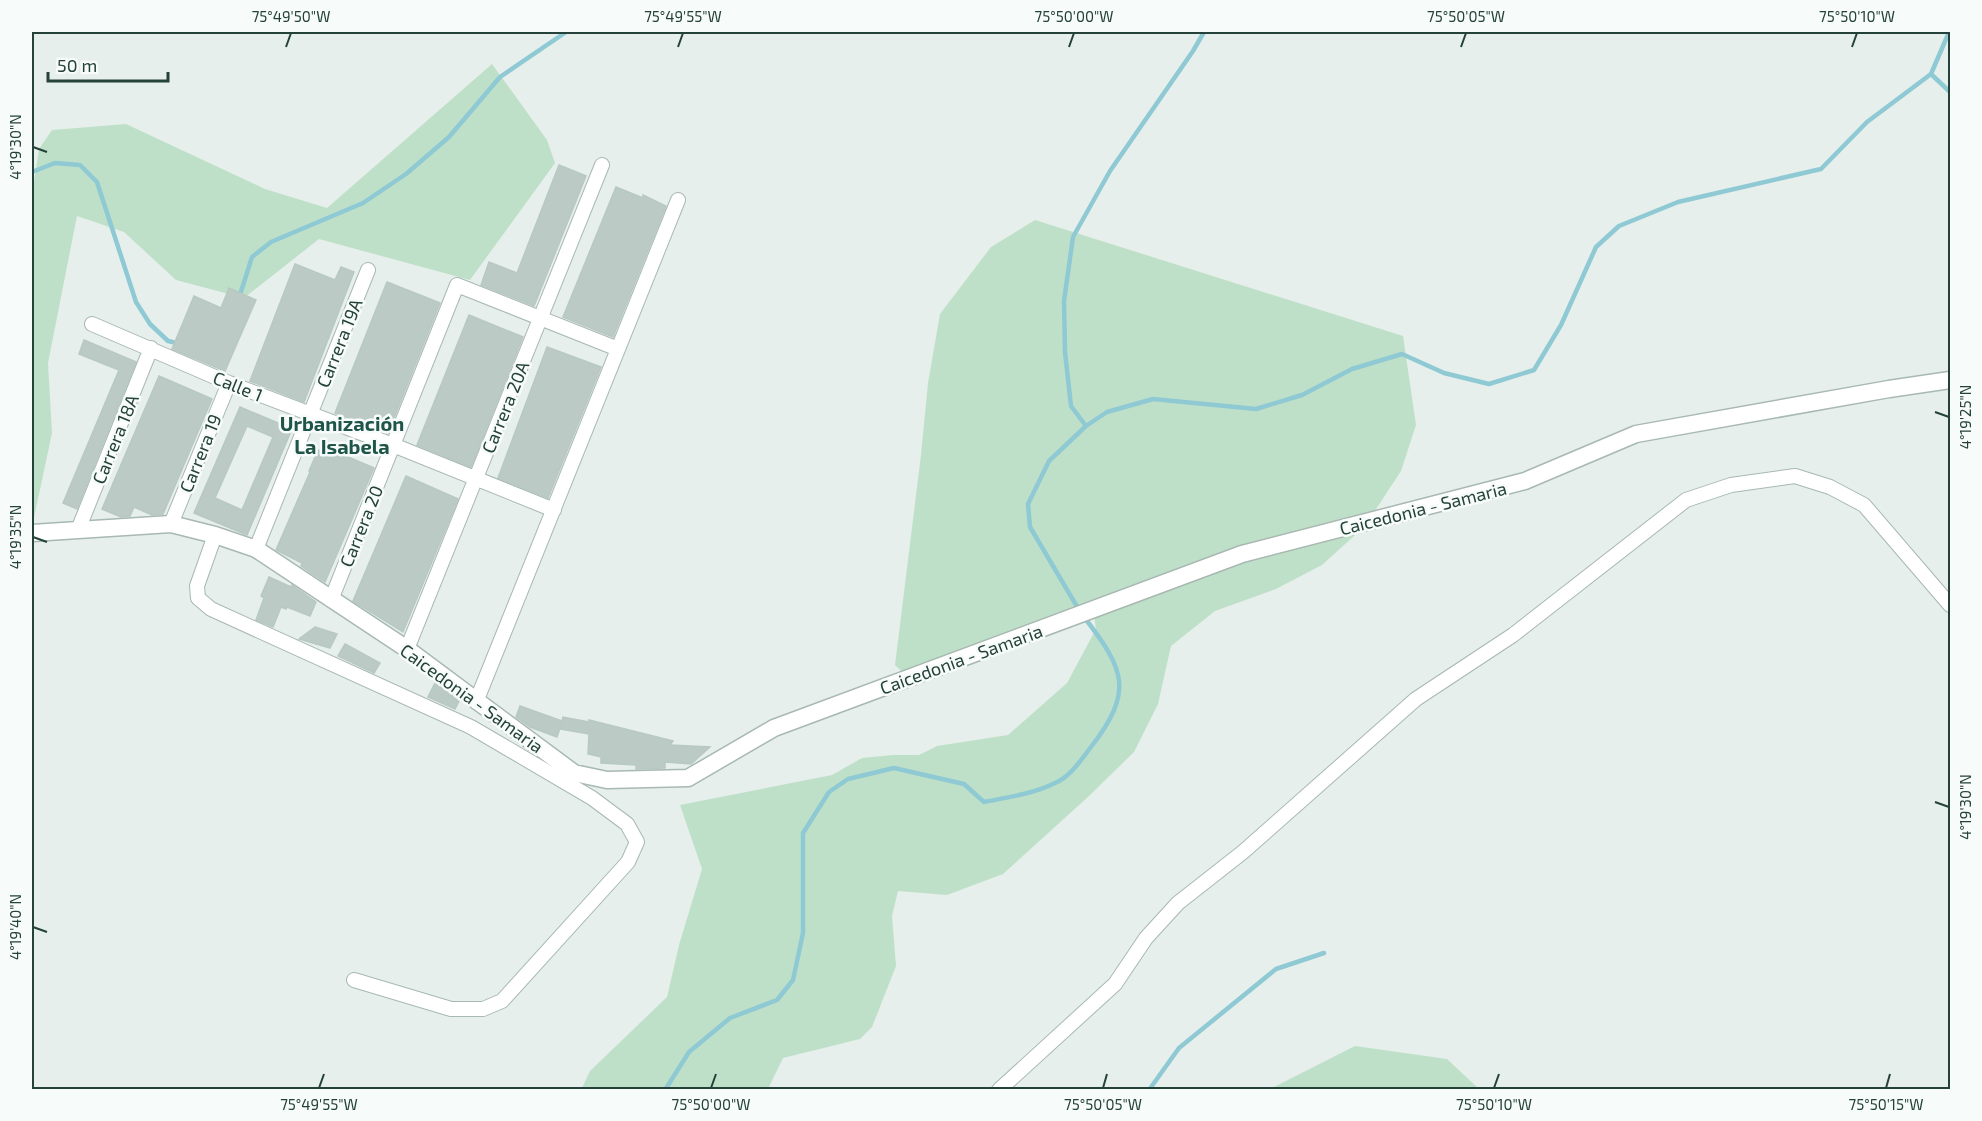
<svg xmlns="http://www.w3.org/2000/svg" width="1982" height="1121" font-family="'Exo 2',sans-serif">
	<style>
		.green { fill: #bfe0c8 }
		.lines { fill: none; stroke-linecap: round; stroke-linejoin: round }
		.stream { stroke: #8ec9d4; stroke-width: 4.5 }
		.building { fill: #bbcac4; stroke: #b8c9c2; stroke-width: 1.5; fill-rule: evenodd }
		.minor-casing { stroke: #a8b8b2; stroke-width: 16 }
		.tertiary-casing { stroke: #a8b8b2; stroke-width: 19 }
		.minor { stroke: #fff; stroke-width: 14 }
		.tertiary { stroke: #fff; stroke-width: 16 }
		.ticks { fill: none; stroke: #24423a; stroke-width: 2 }
		.labels { text-anchor: middle; dominant-baseline: central; stroke-width: 5; stroke-linejoin: round; paint-order: stroke }
		.street-label { font-size: 18px; fill: #24423a; stroke: #f7fbf9 }
		.neighbourhood-label { font-size: 20px; font-weight: bold; fill: #1f5548; stroke: #f7fbf9 }
		.neatline { fill: none; stroke: #24423a; stroke-width: 2 }
		.ticks-label { font-size: 15px; text-anchor: middle; fill: #24423a }
	</style>
	<rect width="100%" height="100%" fill="#e6efeb"/>
	<path class="green" d="M 492,64 L 547,140 L 555,163 L 470,280 L 319,239 L 244,298 L 176,280 L 124,232 L 77,216 L 48,363 L 52,433 L 32,527 L 32,195 L 39,149 L 52,130 L 126,124 L 265,189 L 327,208 Z
		M 1035,220 L 1403,336 L 1416,425 L 1401,471 L 1365,526 L 1322,565 L 1276,589 L 1215,611 L 1171,646 L 1158,704 L 1134,752 L 1089,796 L 1003,874 L 947,895 L 898,891 L 892,916 L 896,966 L 872,1027 L 860,1039 L 783,1058 L 768,1089 L 581,1090 L 590,1071 L 667,997 L 679,945 L 702,869 L 680,805 L 832,775 L 862,758 L 893,755 L 919,755 L 937,746 L 1008,735 L 1067,683 L 1096,629 L 1094,615 L 912,681 L 895,665 L 921,455 L 928,383 L 940,314 L 991,247 Z
		M 1355,1046 L 1447,1059 L 1479,1089 L 1270,1089 Z"/>
	<g class="lines">
		<path class="stream" d="M 1931,74 L 1950,92
			M 32,172 L 55,163 L 80,165 L 97,182 L 136,302 L 150,324 L 168,341 L 181,344
			M 239,298 L 252,257 L 271,242 L 363,203 L 406,174 L 449,137 L 500,77 L 566,32
			M 1086,426 L 1071,406 L 1065,352 L 1064,301 L 1073,237 L 1110,171 L 1193,51 L 1204,32
			M 1079,610 L 1030,527 L 1028,504 L 1049,461 L 1086,426 L 1107,412 L 1153,399 L 1256,409 L 1302,395 L 1352,369 L 1402,354 L 1444,373 L 1489,384 L 1534,370 L 1561,325 L 1596,247 L 1619,226 L 1678,202 L 1821,169 L 1867,122 L 1931,74 L 1949,32
			M 665,1090 L 689,1052 L 730,1018 L 777,1000 L 793,980 L 803,933 L 803,833 L 829,792 L 848,779 L 894,768 L 964,784 L 984,802 C 1008,797 1033,794 1055,783 C 1070,777 1081,760 1091,747 C 1134,691 1125,670 1084,617
			M 1149,1090 L 1179,1048 L 1276,969 L 1324,953"/>
	</g>
	<path class="building" d="M 559,165 L 586,176 L 534,306 L 481,285 L 489,262 L 517,273 Z
		M 616,187 L 643,198 L 643,195 L 666,206 L 613,337 L 563,317 Z
		M 295,264 L 335,280 L 341,267 L 354,272 L 304,402 L 250,381 Z
		M 387,282 L 440,303 L 388,433 L 335,413 Z
		M 229,288 L 256,300 L 225,371 L 172,349 L 194,296 L 221,308 Z
		M 469,315 L 523,337 L 471,467 L 417,445 Z
		M 84,340 L 136,362 L 77,509 L 63,503 L 119,370 L 79,354 Z
		M 547,347 L 601,367 L 548,498 L 498,478 Z
		M 159,376 L 212,399 L 163,514 L 152,515 L 134,507 L 130,516 L 121,517 L 102,509 Z
		M 240,407 L 292,429 L 247,535 L 194,513 ZM 247,426 L 273,437 L 242,510 L 215,498 Z
		M 322,446 L 374,468 L 325,582 L 301,566 L 302,563 L 276,550 L 310,472 L 309,471 L 318,450 L 320,451 Z
		M 406,476 L 458,499 L 403,632 L 353,601 Z
		M 269,577 L 291,587 L 292,585 L 316,602 L 310,616 L 287,607 L 286,609 L 281,607 L 273,627 L 256,620 L 264,598 L 261,596 Z
		M 315,627 L 337,634 L 330,648 L 299,639 Z
		M 345,644 L 380,663 L 374,673 L 338,656 Z
		M 435,683 L 459,701 L 455,709 L 428,697 Z
		M 520,706 L 562,721 L 563,717 L 589,722 L 589,720 L 673,741 L 670,745 L 710,747 L 691,764 L 665,762 L 665,768 L 636,769 L 636,765 L 601,763 L 601,757 L 588,754 L 589,734 L 561,729 L 561,725 L 557,737 L 530,727 L 516,717 Z"/>
	<g class="lines">
		<g class="minor-casing">
			<path id="minor" d="M 92,324 L 229,383 L 393,445 L 554,510
				M 171,524 L 229,383
				M 78,530 L 151,348
				M 215,535 L 197,586 L 198,598 L 211,609 L 471,727 L 592,798 L 627,824 L 637,842 L 628,862 L 502,1001 L 483,1009 L 451,1009 L 354,980
				M 256,549 L 368,270
				M 331,600 L 457,285 L 618,349
				M 407,649 L 602,165
				M 476,702 L 678,200
				M 999,1090 L 1115,984 L 1146,938 L 1178,903 L 1243,852 L 1416,699 L 1513,635 L 1686,500 L 1731,485 L 1795,476 L 1830,487 L 1864,505 L 1950,605"/>
		</g>
		<g class="tertiary-casing">
			<path id="tertiary" d="M 32,533 L 171,524 L 215,535 L 256,549 L 407,649 L 574,773 L 607,780 L 688,778 L 774,728 L 1242,554 L 1525,481 L 1636,434 L 1889,389 L 1950,380"/>
		</g>
		<use href="#minor" class="minor"/>
		<use href="#tertiary" class="tertiary"/>
	</g>
	<path class="ticks" d="M 286,47 L 291,33M 678,47 L 683,33M 1069,47 L 1074,33M 1461,47 L 1466,33M 1852,47 L 1857,33M 33,147 L 47,152M 1935,412 L 1949,417M 33,537 L 47,542M 1935,802 L 1949,807M 33,927 L 47,932M 319,1088 L 324,1074M 711,1088 L 716,1074M 1103,1088 L 1107,1074M 1494,1088 L 1499,1074M 1886,1088 L 1890,1074"/>
	<g class="labels">
		<g class="street-label">
			<text transform="translate(339 343) rotate(-68)">Carrera 19A</text>
			<text transform="translate(238 386) rotate(22)">Calle 1</text>
			<text transform="translate(505 407) rotate(-68)">Carrera 20A</text>
			<text transform="translate(115 439) rotate(-68)">Carrera 18A</text>
			<text transform="translate(200 453) rotate(-68)">Carrera 19</text>
			<text transform="translate(1423 508) rotate(-14)">Caicedonia - Samaria</text>
			<text transform="translate(361 526) rotate(-68)">Carrera 20</text>
			<text transform="translate(961 659) rotate(-20)">Caicedonia - Samaria</text>
			<text transform="translate(472 698) rotate(36)">Caicedonia - Samaria</text>
		</g>
		<g class="neighbourhood-label">
			<text x="342" y="423">Urbanización<tspan x="342" dy="23">La Isabela</tspan></text>
		</g>
	</g>
	<rect width="1982" height="1121" fill="none" stroke="#f7fbf9" stroke-width="66"/>
	<path d="M48 72v9h120v-9" fill="none" stroke="#24423a" stroke-width="3"/>
	<text x="57" y="72" font-size="18" fill="#24423a" stroke="#f7fbf9" stroke-width="4.5" paint-order="stroke">50 m</text>
	<rect x="33" y="33" width="1916" height="1055" class="neatline"/>
	<g class="ticks-label">
		<text x="291" y="22">75°49'50"W</text>
		<text x="683" y="22">75°49'55"W</text>
		<text x="1074" y="22">75°50'00"W</text>
		<text x="1466" y="22">75°50'05"W</text>
		<text x="1857" y="22">75°50'10"W</text>
		<text transform="translate(16 147) rotate(-90)" y="5">4°19'30"N</text>
		<text transform="translate(1966 417) rotate(-90)" y="5">4°19'25"N</text>
		<text transform="translate(16 537) rotate(-90)" y="5">4°19'35"N</text>
		<text transform="translate(1966 807) rotate(-90)" y="5">4°19'30"N</text>
		<text transform="translate(16 927) rotate(-90)" y="5">4°19'40"N</text>
		<text x="319" y="1110">75°49'55"W</text>
		<text x="711" y="1110">75°50'00"W</text>
		<text x="1103" y="1110">75°50'05"W</text>
		<text x="1494" y="1110">75°50'10"W</text>
		<text x="1886" y="1110">75°50'15"W</text>
	</g>
</svg>
